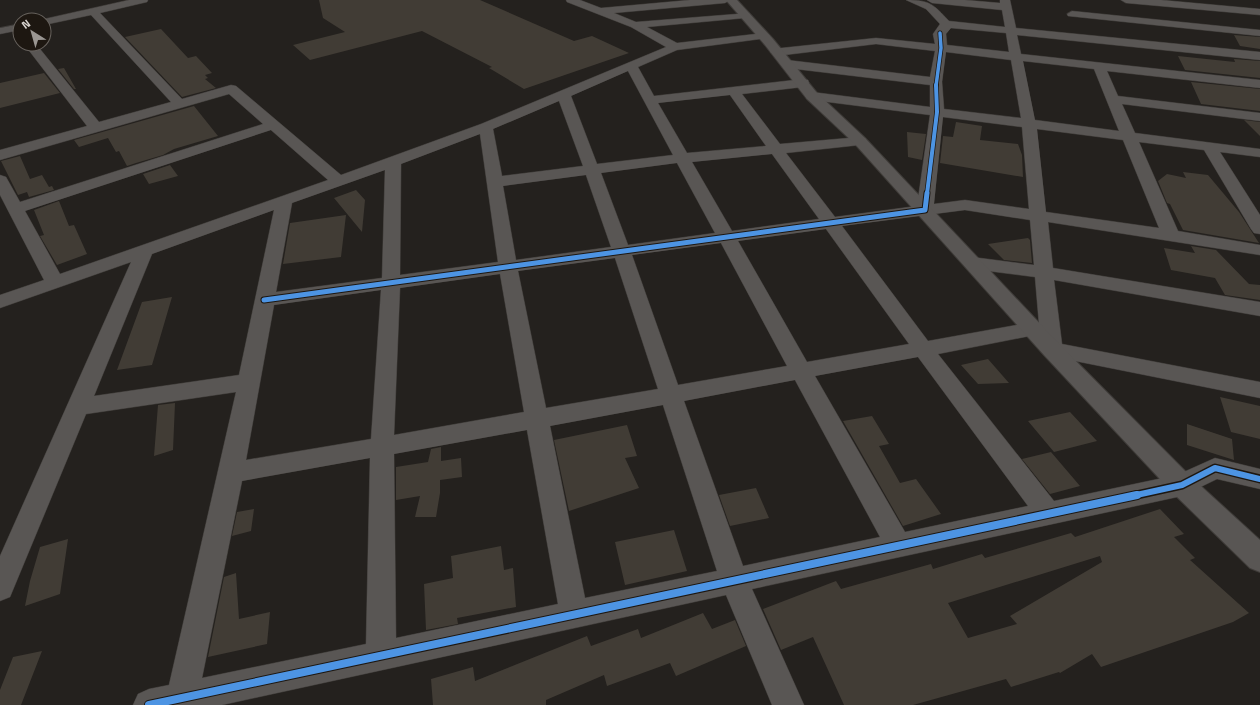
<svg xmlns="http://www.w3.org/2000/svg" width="1260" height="705" font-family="'Titillium Web',sans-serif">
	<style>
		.building { fill: #413c35; fill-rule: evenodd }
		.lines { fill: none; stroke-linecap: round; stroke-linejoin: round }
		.minor-casing { stroke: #3e3b38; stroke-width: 1 }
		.tertiary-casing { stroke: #3e3b38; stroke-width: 2 }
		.minor { fill: #595654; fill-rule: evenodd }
		.tertiary { fill: #595654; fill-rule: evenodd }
		.cycleway-far4-casing { stroke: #1d1711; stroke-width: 5 }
		.cycleway-far3-casing { stroke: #1d1711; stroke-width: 5.5 }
		.cycleway-far2-casing { stroke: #1d1711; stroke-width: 7 }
		.cycleway-far1-casing { stroke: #1d1711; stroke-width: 9 }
		.cycleway-casing { stroke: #1d1711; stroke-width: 10 }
		.cycleway-far4 { stroke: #4d94e3; stroke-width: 3.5 }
		.cycleway-far3 { stroke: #4d94e3; stroke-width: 4 }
		.cycleway-far2 { stroke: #4d94e3; stroke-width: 5 }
		.cycleway-far1 { stroke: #4d94e3; stroke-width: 6 }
		.cycleway { stroke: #4d94e3; stroke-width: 8 }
	</style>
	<rect width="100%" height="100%" fill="#24211e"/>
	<path class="building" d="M 319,0 L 480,0 L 574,41 L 592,36 L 629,53 L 524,89 L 489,68 L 492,67 L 422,31 L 310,60 L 293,45 L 345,32 L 323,18 Z
		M 161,29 L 188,58 L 196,56 L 212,73 L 205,75 L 208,78 L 205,79 L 216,88 L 182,97 L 125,37 Z
		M 1234,35 L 1260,37 L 1260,49 L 1240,46 Z
		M 1178,56 L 1235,62 L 1234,59 L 1260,61 L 1260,78 L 1185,70 Z
		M 64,68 L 76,89 L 74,89 L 58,69 Z
		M 44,73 L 60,93 L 0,108 L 0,83 Z
		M 1191,82 L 1260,89 L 1260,111 L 1201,104 Z
		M 194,106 L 218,136 L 174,149 L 163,155 L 136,163 L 127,166 L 119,151 L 116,152 L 108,138 L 79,147 L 74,140 Z
		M 1244,120 L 1260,122 L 1260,136 Z
		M 956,122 L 982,126 L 980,140 L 1018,144 L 1022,155 L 1023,177 L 940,163 L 943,136 L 953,137 Z
		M 907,132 L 926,134 L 922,160 L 908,157 Z
		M 20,156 L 30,179 L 42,175 L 49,187 L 52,186 L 54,190 L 29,197 L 27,192 L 18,195 L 1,161 Z
		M 170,165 L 178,176 L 149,184 L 143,174 Z
		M 1183,172 L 1208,175 L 1239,212 L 1259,243 L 1183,230 L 1170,204 L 1167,203 L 1158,181 L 1167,174 L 1186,178 Z
		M 356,190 L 365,200 L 362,232 L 334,198 Z
		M 59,201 L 69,226 L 74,225 L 87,254 L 57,265 L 40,236 L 44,235 L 34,210 Z
		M 346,215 L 341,257 L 283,264 L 290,223 Z
		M 1028,238 L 1030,240 L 1032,263 L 1004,260 L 988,244 Z
		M 1191,246 L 1216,250 L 1249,284 L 1260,285 L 1260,300 L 1225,295 L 1215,278 L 1171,270 L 1164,248 L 1195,253 Z
		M 172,297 L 152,365 L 117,370 L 142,302 Z
		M 988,359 L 1009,383 L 978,384 L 961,365 Z
		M 1220,397 L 1260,406 L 1260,439 L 1231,432 Z
		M 175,403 L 173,450 L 154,456 L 158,405 Z
		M 1070,412 L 1097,441 L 1054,452 L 1028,421 Z
		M 872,416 L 889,444 L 879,446 L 900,483 L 916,479 L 941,514 L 903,526 L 843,421 Z
		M 1187,424 L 1232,439 L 1234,460 L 1187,445 Z
		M 627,425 L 637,456 L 625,458 L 639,488 L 569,511 L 554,440 Z
		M 441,447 L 441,461 L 461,458 L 462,477 L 440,480 L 440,493 L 436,517 L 415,517 L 420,496 L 396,500 L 396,467 L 428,462 L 431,449 Z
		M 1051,452 L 1080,486 L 1050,494 L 1022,459 Z
		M 756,488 L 769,518 L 730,526 L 719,495 Z
		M 254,509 L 251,531 L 232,536 L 237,512 Z
		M 1160,509 L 1184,534 L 1174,537 L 1195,558 L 1190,560 L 1249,613 L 1233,622 L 1101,667 L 1092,654 L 1060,673 L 1059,672 L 1011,687 L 1006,679 L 913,705 L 844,705 L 813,637 L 781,650 L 763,609 L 836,581 L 841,589 L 931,564 L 933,569 L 982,554 L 985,558 L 1071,533 L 1075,537 ZM 1100,556 L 1102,562 L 1010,616 L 1017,624 L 968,638 L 948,603 Z
		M 674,530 L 687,571 L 625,585 L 615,542 Z
		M 68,539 L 60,594 L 25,606 L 30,581 L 40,547 Z
		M 501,546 L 504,570 L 513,568 L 516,607 L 457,618 L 458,624 L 426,630 L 424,584 L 453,578 L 451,556 Z
		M 236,573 L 239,619 L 270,612 L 267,644 L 208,657 L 224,577 Z
		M 703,613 L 712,629 L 735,620 L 746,646 L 676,676 L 670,663 L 607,686 L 604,675 L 546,700 L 546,705 L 433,705 L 431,679 L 473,667 L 475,681 L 587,636 L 591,646 L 638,629 L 641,638 Z
		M 42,651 L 21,705 L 0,705 L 0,690 L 13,657 Z"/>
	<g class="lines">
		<g class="minor-casing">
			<path id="minor" d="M 129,0 L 148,0 L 147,2 L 100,13 L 182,99 L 231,85 L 236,86 L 341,175 L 481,124 L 666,47 L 631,27 L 567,2 L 566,0 L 580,0 L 601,8 L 690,0 L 730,0 L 725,3 L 614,13 L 636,22 L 749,13 L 750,15 L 745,18 L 647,27 L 677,43 L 764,33 L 768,34 L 770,36 L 768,38 L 677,50 L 638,67 L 654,96 L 803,79 L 808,80 L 809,83 L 803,87 L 742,94 L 780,144 L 860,137 L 865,138 L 867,141 L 865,144 L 860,145 L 786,153 L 835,217 L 917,206 L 930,115 L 812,100 L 807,99 L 805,96 L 807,93 L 812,92 L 930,107 L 930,85 L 787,68 L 781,64 L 787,60 L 930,77 L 935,51 L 876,44 L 776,56 L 770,52 L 772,49 L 876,38 L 935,44 L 933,34 L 940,24 L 926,9 L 906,0 C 930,0 933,4 949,21 L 1005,27 L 1002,10 L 932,3 L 927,0 L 965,0 L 1000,3 L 1000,0 L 1010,0 L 1016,28 L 1260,52 L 1260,60 L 1017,35 L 1021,54 L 1260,80 L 1260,88 L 1107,71 L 1118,96 L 1260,113 L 1260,121 L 1122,104 L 1135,133 L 1260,149 L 1260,157 L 1220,152 L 1260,215 L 1260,234 L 1254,233 L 1251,229 L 1204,150 L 1139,142 L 1178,231 L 1260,245 L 1260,255 L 1048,222 L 1053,268 L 1260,302 L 1260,316 L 1054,280 L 1062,344 L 1260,382 L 1260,398 L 1045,355 L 1042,350 L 1040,334 L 938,354 L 1054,501 L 1177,475 L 1215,458 L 1260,469 L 1260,489 L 1217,479 L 1182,496 L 752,589 L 804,705 L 772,705 L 726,595 L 222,705 L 133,705 L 138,694 L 149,689 L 169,685 L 236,392 L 86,414 L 10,597 L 0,601 L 0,556 L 131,262 L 0,308 L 0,295 L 44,280 L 0,195 L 0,175 L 6,177 L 20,202 L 263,124 L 229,94 L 0,160 L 0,150 L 87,126 L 24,44 L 36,44 L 99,122 L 171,102 L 91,15 L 44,25 L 44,20 L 40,20 ZM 951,28 L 1006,33 L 1009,52 L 947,45 L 946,34 ZM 946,52 L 1011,60 L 1021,118 L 944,109 L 942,82 ZM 1023,61 L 1094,69 L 1119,131 L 1035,120 ZM 628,71 L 673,155 L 597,164 L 571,96 ZM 730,95 L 766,146 L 687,153 L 658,103 ZM 559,101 L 583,166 L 502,176 L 493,129 ZM 943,117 L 1022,127 L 1029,209 L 965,200 L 934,204 ZM 1037,129 L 1123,140 L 1159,228 L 1046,212 ZM 271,130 L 328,180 L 60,274 L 25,211 ZM 480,134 L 498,262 L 400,275 L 401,164 ZM 772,154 L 819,219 L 732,231 L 692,162 ZM 677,163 L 715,233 L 628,245 L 601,173 ZM 385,170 L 382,278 L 276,292 L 292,203 ZM 586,175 L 611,247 L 516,260 L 503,186 ZM 274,210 L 239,375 L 94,396 L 152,254 ZM 965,210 L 1030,220 L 1034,265 L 972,257 L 966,259 L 963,263 L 966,267 L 972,269 L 1035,277 L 1039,324 L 1033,322 L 928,341 L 842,226 ZM 826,229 L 909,344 L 807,362 L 738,241 ZM 721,243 L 787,366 L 678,385 L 632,255 ZM 615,258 L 658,389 L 546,408 L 518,271 ZM 500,274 L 524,412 L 394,435 L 400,288 ZM 381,290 L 371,439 L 246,460 L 274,305 ZM 918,357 L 1028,506 L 905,532 L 815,376 ZM 795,380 L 880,537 L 743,566 L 684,401 ZM 663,405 L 717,571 L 585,598 L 550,426 ZM 527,430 L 558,604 L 396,638 L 394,454 ZM 370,458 L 366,644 L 202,678 L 242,481 Z
				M 1121,0 L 1161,0 L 1260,9 L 1260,15 L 1126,3 Z
				M 1072,11 L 1260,30 L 1260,36 L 1068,16 L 1067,14 Z
				M 20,24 L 20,30 L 0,34 L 0,28 Z"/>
		</g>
		<g class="tertiary-casing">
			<path id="tertiary" d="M 726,0 L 737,0 L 773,39 L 817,93 L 865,138 L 1060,345 L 1191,477 L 1260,540 L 1260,572 L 1250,568 L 1173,493 L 1044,355 L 855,144 L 807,99 L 765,45 Z"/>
		</g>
		<use href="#minor" class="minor"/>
		<use href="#tertiary" class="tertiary"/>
		<g class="cycleway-far4-casing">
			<path id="cycleway-far4" d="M 936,86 L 941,48 L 940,33"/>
		</g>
		<g class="cycleway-far3-casing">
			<path id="cycleway-far3" d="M 927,194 L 937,112 L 936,85"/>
		</g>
		<g class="cycleway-far2-casing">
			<path id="cycleway-far2" d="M 264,300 L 925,210 L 927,193"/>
		</g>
		<g class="cycleway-far1-casing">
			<path id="cycleway-far1" d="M 1132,496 L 1182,485 L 1215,468 L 1260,479"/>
		</g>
		<g class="cycleway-casing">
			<path id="cycleway" d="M 149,705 L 1137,495"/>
		</g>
		<use href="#cycleway-far4" class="cycleway-far4"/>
		<use href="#cycleway-far3" class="cycleway-far3"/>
		<use href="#cycleway-far2" class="cycleway-far2"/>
		<use href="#cycleway-far1" class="cycleway-far1"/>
		<use href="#cycleway" class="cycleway"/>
	</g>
	<g transform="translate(32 32) rotate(323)"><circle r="19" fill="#1d1711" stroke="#68635e"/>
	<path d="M0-3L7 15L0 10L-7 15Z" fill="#9a9692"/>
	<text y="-6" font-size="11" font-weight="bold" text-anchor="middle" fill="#d9d5d1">N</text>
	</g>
</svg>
